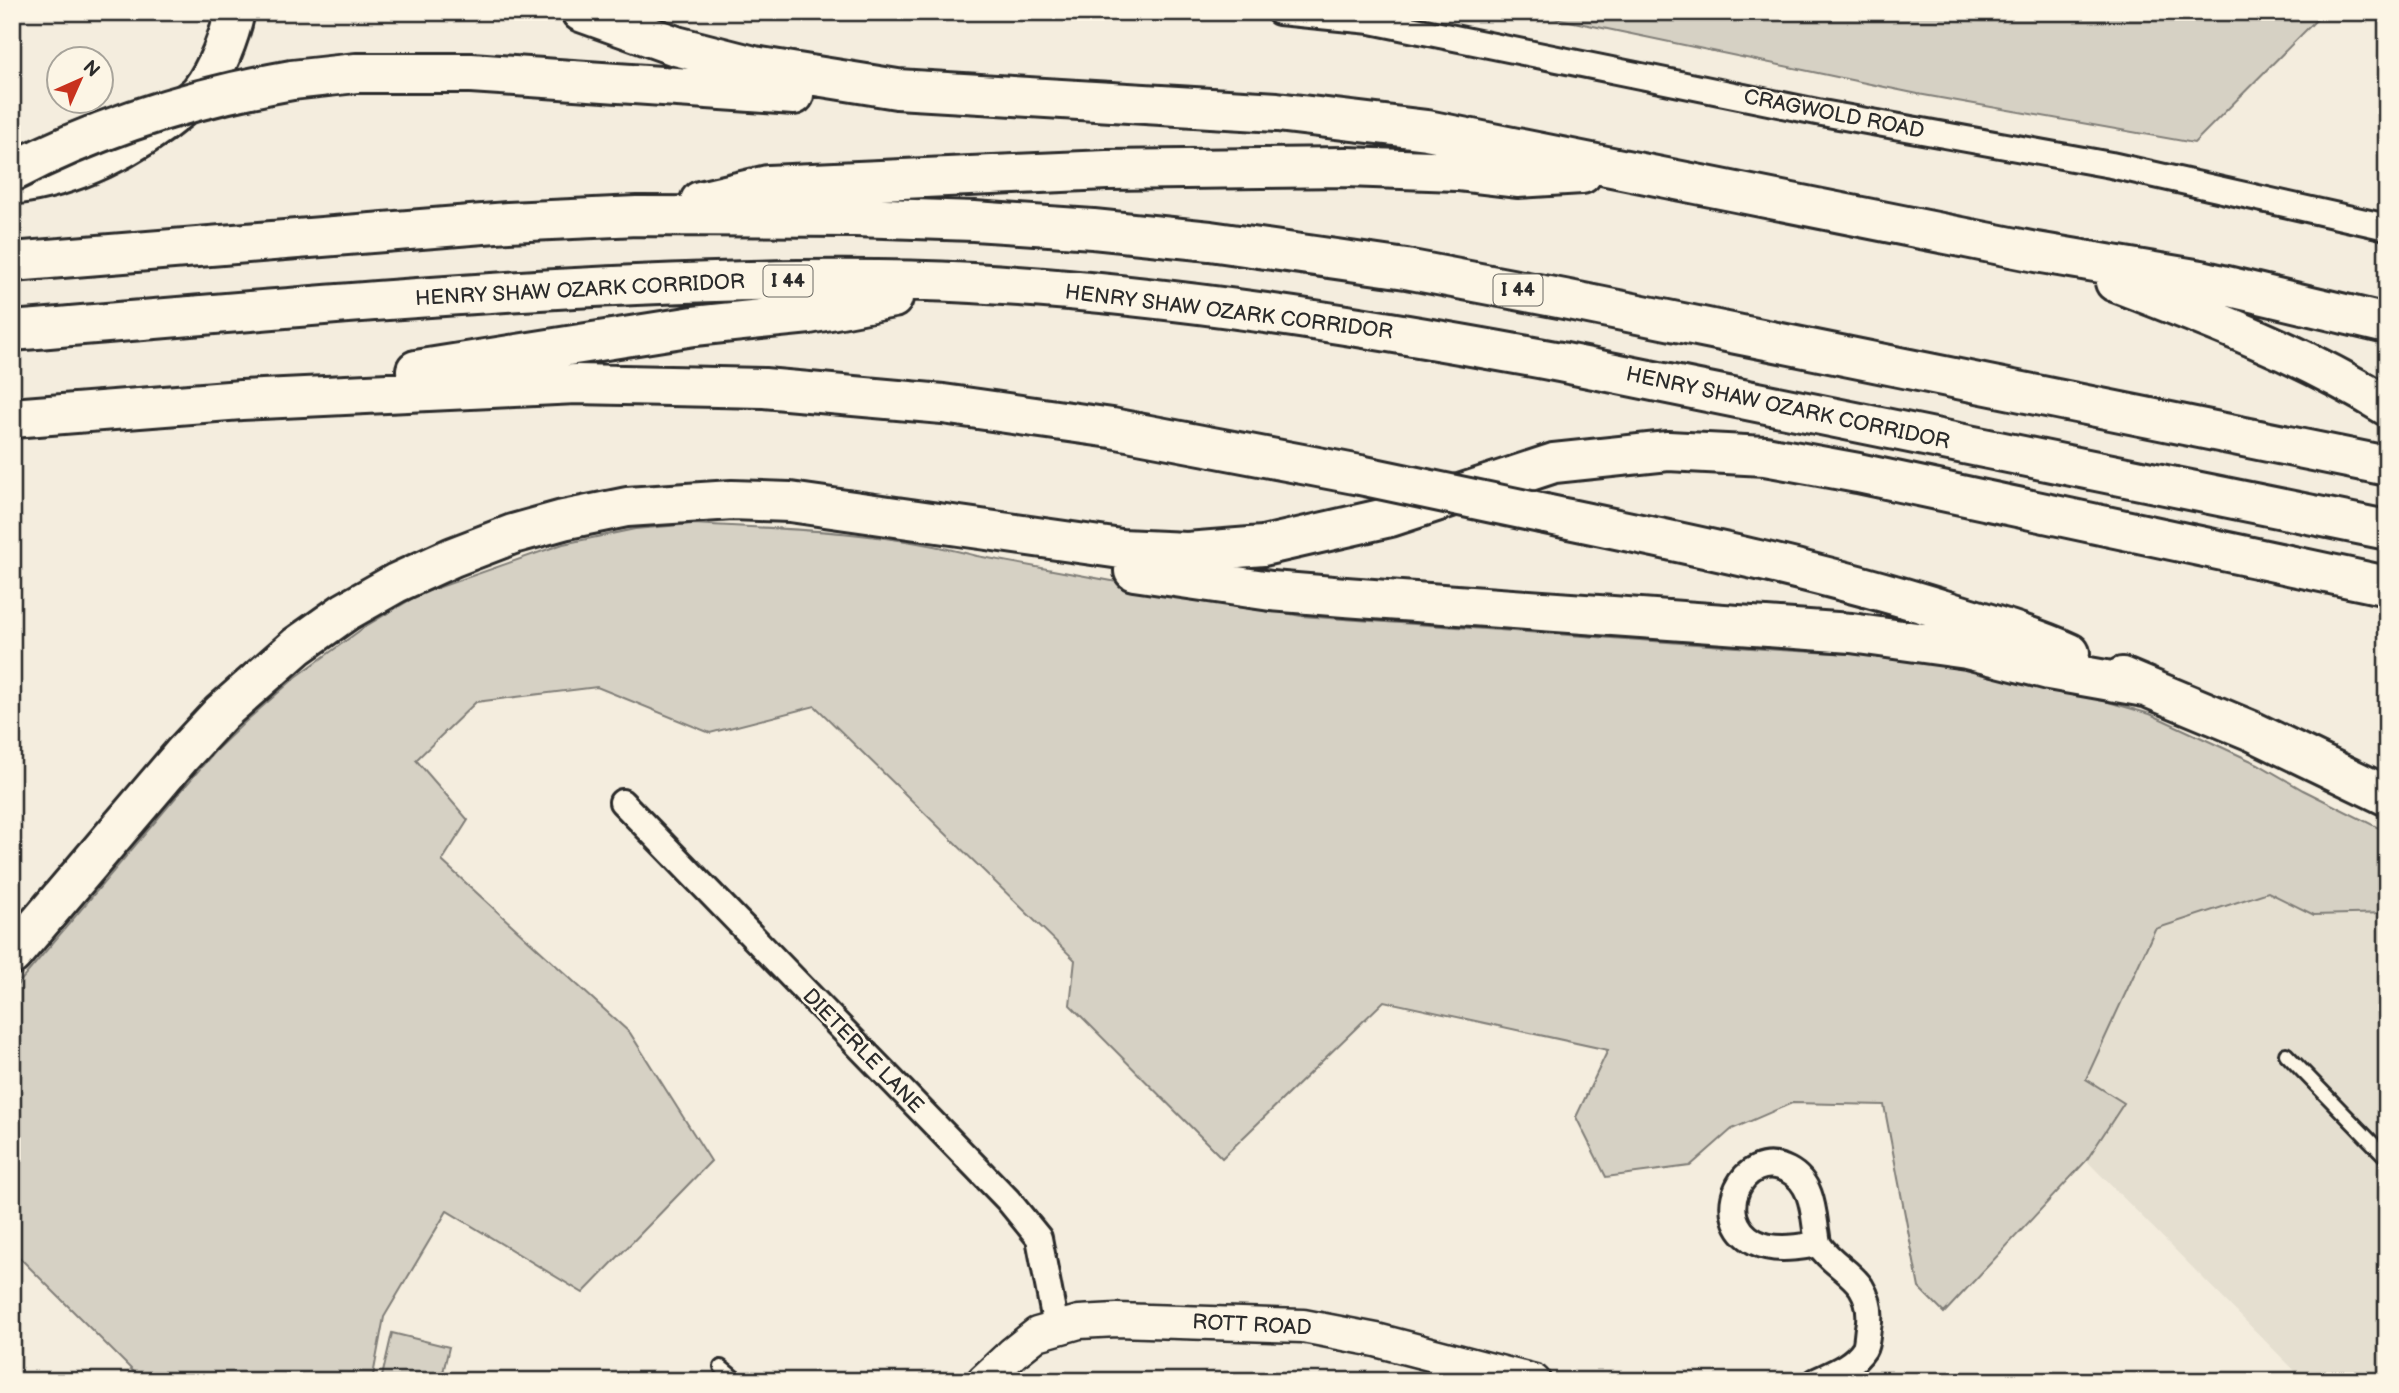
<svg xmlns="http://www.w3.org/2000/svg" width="2399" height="1393" font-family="'Balsamiq Sans',sans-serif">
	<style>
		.built { fill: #e5dfd0 }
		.green { fill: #d6d1c4; stroke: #807e78; stroke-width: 2 }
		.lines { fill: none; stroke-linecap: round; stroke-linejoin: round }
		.service-casing { stroke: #2b2b2b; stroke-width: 18 }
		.minor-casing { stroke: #2b2b2b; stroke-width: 30 }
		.tertiary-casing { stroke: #2b2b2b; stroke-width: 37 }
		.motorway-casing { stroke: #2b2b2b; stroke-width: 44 }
		.service { stroke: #fcf5e5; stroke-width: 12 }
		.minor { stroke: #fcf5e5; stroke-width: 24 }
		.tertiary { stroke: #fcf5e5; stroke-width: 32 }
		.motorway { stroke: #fcf5e5; stroke-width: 38 }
		.motorway-bridge-casing { stroke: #2b2b2b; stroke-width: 44; stroke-linecap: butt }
		.motorway-bridge { stroke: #fcf5e5; stroke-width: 38 }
		.labels { text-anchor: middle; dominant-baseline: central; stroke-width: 5; stroke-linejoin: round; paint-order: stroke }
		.shield { fill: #fcf5e5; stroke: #6a6863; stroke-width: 2 }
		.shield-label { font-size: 19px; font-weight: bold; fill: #2b2b2b }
		.street-label { font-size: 21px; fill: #2b2b2b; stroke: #fcf5e5 }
	</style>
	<rect width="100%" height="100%" fill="#f4edde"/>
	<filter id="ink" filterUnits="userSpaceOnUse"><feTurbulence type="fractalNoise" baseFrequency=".0143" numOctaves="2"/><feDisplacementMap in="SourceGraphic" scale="14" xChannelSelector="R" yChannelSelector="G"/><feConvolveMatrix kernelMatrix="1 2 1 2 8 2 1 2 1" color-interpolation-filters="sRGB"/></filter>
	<g filter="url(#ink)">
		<path class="built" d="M 2268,892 L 2314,915 L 2387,913 L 2387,1381 L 2305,1381 L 2086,1160 L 2124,1103 L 2086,1079 L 2155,929 Z"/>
		<path class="green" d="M 1526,12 L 2324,12 L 2194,143 L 1918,94 Z
			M 692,524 C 787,529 886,531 977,556 L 1301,616 L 1779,650 L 1923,658 L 2042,683 L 2150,714 L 2258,764 L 2303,790 L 2387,832 L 2387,913 L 2314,915 L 2268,892 L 2155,929 L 2086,1079 L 2124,1103 L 2086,1161 L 1944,1313 L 1919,1288 L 1884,1105 L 1792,1103 L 1732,1129 L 1690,1166 L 1606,1177 L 1576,1117 L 1608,1050 L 1384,1001 L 1222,1158 L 1070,1005 L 1075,960 L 815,706 L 710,733 L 597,687 L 476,702 L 416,760 L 468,820 L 442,861 L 630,1033 L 711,1161 L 583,1293 L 447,1211 L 384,1317 L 372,1381 L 143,1381 L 12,1250 L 12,991 L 215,751 L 246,721 L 296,677 L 366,626 L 420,594 L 563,544 L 635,529 Z
			M 392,1333 L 449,1347 L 441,1381 L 381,1381 Z"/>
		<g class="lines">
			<g class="service-casing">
				<path id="service" d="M 2286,1054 L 2387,1158
					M 721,1367 L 738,1381"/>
			</g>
			<g class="minor-casing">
				<path id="minor" d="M 1279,12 L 1371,21 L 1822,113 L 2111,165 L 2387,227
					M 622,802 L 1008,1200 L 1039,1238 L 1056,1327
					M 1816,1381 C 1833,1373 1853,1366 1864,1349 C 1867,1344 1867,1334 1868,1328 C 1871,1314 1869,1300 1861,1287 C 1850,1271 1830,1262 1819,1245 C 1817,1241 1817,1235 1816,1230 C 1813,1207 1811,1182 1788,1170 C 1742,1147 1710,1218 1755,1242 C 1774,1252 1798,1247 1818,1244"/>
			</g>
			<g class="tertiary-casing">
				<path id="tertiary" d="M 983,1381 L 1013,1353 L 1037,1334 L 1079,1322 L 1117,1320 L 1303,1326 L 1376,1340 L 1534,1381"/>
			</g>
			<g class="motorway-casing">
				<path id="motorway" d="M 581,12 L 676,46 L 754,66 L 897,89 L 1277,112 L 1427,130 L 2036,252 L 2201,280 L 2387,324
					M 292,80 L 356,73 L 471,73 L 794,95
					M 12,185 C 74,178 133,148 181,108 C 187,103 196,97 201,91 C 217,69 229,38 235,12
					M 700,201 L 768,185 L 1107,170 L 1346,167 L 1457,171 L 1517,178 L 1582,174
					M 12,262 L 508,222 L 637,216 L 855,217 L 974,221 L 1093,229 L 1210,241 L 1406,269 L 1564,299 L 2387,466
					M 2115,282 C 2209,318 2301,353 2387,406
					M 12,331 C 220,314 428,294 636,285 C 747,280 860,277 972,283 C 1169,294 1365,326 1560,362 L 2387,530
					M 416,370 L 694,326 L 809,314 L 893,298
					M 12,418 L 241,400 L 576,384 L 764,388 L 943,404 L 1112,428 L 1360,475
					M 1545,514 C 1679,542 1813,569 1944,610 C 1986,623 2030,635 2070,653
					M 1134,571 L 1271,591 L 1345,597 L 1851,633 L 1967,649 L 2049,670 L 2145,687
					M 2122,677 L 2252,731 L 2387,796
					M 12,955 L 182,755 L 221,713 L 297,646 L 345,612 L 396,583 L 453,557 L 513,534 L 563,520 L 627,507 L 732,500 L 790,502 L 1121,549 L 1187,552 L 1263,546 L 1390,517 L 1554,463 L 1668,451 L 1765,456 L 1858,473 L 2387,586"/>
			</g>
			<use href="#service" class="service"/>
			<use href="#minor" class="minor"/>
			<use href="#tertiary" class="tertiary"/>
			<use href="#motorway" class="motorway"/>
			<g class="motorway-bridge-casing">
				<path id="motorway-bridge" d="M 12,172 C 101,126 194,97 292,80
					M 1360,475 L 1545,514"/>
			</g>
			<use href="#motorway-bridge" class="motorway-bridge"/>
		</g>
	</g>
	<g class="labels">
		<g class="shield">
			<rect x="763.5" y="265.5" width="49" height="31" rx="5"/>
			<rect x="1493.5" y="274.5" width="49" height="31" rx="5"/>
		</g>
		<g class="shield-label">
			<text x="788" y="281">I 44</text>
			<text x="1518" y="290">I 44</text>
		</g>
		<g class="street-label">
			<text transform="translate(1834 114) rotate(11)">CRAGWOLD ROAD</text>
			<text transform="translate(580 290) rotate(-3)">HENRY SHAW OZARK CORRIDOR</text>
			<text transform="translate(1229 312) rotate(7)">HENRY SHAW OZARK CORRIDOR</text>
			<text transform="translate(1788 408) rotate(12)">HENRY SHAW OZARK CORRIDOR</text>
			<text transform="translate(863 1051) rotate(46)">DIETERLE LANE</text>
			<text transform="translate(1252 1325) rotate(3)">ROTT ROAD</text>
		</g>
	</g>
	<rect width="2399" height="1393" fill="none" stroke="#fcf5e5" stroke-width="42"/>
	<rect x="21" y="21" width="2357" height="1351" fill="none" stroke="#2b2b2b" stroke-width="2.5" filter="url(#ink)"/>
	<g transform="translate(80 80) rotate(45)"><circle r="33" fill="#fcf5e5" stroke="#a8a49b" stroke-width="2"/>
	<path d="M0-5L12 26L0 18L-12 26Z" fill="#c8321e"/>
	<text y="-10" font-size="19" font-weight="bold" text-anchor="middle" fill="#2b2b2b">N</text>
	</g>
</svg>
